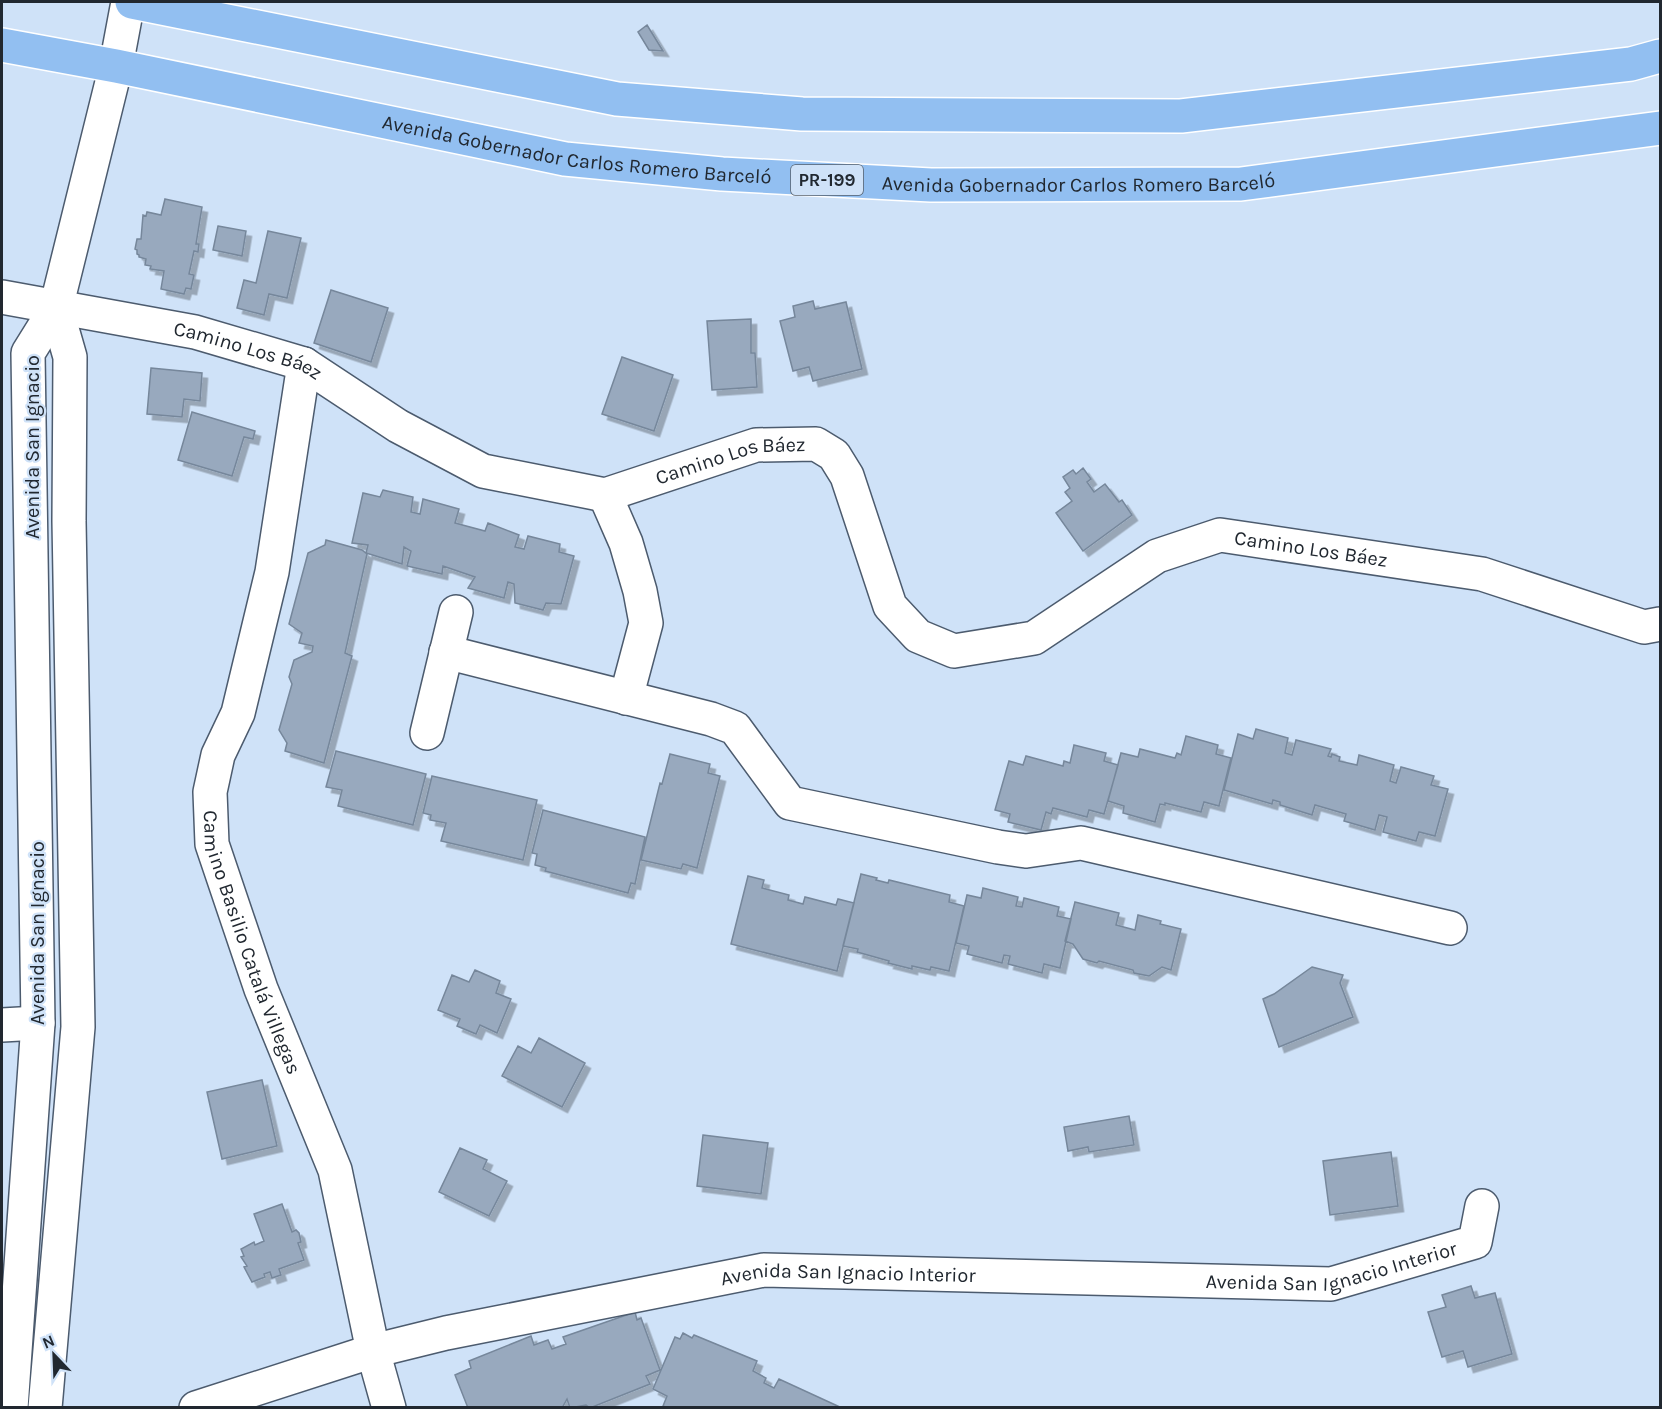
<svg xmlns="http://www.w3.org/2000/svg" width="1662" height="1409" font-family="Karla,sans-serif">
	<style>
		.building { fill: #98a9be; stroke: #76879b; stroke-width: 1.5; filter: url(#shadow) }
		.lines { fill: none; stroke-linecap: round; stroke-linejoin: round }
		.minor-casing { stroke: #4c5b6e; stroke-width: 36 }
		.major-casing { stroke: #fff; stroke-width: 36 }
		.minor { stroke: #fff; stroke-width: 33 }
		.major { stroke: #92bff1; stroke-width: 33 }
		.labels { text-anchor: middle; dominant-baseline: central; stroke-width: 4.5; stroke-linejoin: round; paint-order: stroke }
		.shield { fill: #cfe2f8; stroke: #55606c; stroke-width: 1.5 }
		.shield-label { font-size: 18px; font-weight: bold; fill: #212830 }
		.street-label { font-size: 20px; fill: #212830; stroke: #cfe2f8 }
	</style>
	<defs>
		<filter id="shadow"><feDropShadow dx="5.5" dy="5.5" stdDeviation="0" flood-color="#0004"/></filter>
	</defs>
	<rect width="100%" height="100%" fill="#cfe2f8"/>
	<path class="building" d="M 647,25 L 663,51 L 649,50 L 638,32 Z
		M 165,199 L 202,207 L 196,244 L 199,244 L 198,252 L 194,251 L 189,274 L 194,275 L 191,289 L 186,288 L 184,294 L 161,289 L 164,271 L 150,269 L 151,266 L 145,265 L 146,259 L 139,257 L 139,255 L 137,254 L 137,250 L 135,249 L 137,239 L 141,239 L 143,215 L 146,216 L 147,212 L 161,215 Z
		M 218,226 L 246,231 L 242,256 L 213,250 Z
		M 268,231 L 301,238 L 287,298 L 269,294 L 264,315 L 237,308 L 244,280 L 256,283 Z
		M 331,290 L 388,308 L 371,362 L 314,343 Z
		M 813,301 L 815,309 L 846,302 L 862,369 L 813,381 L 809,367 L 793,371 L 780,321 L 795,317 L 793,306 Z
		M 751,319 L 751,353 L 755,353 L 757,387 L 712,390 L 707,321 Z
		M 622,357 L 673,375 L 654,431 L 602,414 Z
		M 151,368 L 202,373 L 200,401 L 184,399 L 182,417 L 147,414 Z
		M 192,412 L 255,431 L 253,439 L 244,437 L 232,476 L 178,460 Z
		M 1083,468 L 1091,479 L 1087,482 L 1094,492 L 1105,484 L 1119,502 L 1122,500 L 1132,515 L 1083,551 L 1056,513 L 1072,501 L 1065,492 L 1070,488 L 1063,477 L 1073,470 L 1076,474 Z
		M 383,490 L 413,497 L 411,512 L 420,514 L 423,499 L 459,509 L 455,523 L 485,531 L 488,523 L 519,535 L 515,547 L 524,549 L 528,536 L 560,544 L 559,552 L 574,556 L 561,604 L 546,603 L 543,610 L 515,603 L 514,584 L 508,582 L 504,598 L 468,588 L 475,577 L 443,566 L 442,574 L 407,566 L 411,551 L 404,547 L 402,564 L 366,553 L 368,545 L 352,543 L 363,493 L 380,497 Z
		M 326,540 L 362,550 L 367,554 L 345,653 L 352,656 L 324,763 L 285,751 L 287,743 L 279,730 L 292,684 L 289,677 L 294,660 L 312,652 L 313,646 L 299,643 L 302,633 L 289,624 L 308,553 L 325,545 Z
		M 1256,729 L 1288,738 L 1285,753 L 1292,755 L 1296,740 L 1331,749 L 1328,756 L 1331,757 L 1332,754 L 1340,757 L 1339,761 L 1357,765 L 1359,755 L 1394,765 L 1390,781 L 1396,783 L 1401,767 L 1434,776 L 1431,785 L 1448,789 L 1435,836 L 1419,832 L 1416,841 L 1383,832 L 1387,817 L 1379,815 L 1375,830 L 1344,821 L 1346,814 L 1315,805 L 1312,815 L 1280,805 L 1280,802 L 1273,800 L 1272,804 L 1224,790 L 1238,734 L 1253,739 Z
		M 1186,736 L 1218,745 L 1216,754 L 1231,758 L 1219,806 L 1204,802 L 1201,812 L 1165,803 L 1165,805 L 1160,804 L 1155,822 L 1123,813 L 1124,806 L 1108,801 L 1121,753 L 1138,757 L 1140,749 L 1175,758 L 1177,753 L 1181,755 Z
		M 1074,745 L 1106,753 L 1104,761 L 1118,765 L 1104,814 L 1089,810 L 1087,817 L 1053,808 L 1051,814 L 1046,812 L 1041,830 L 1008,822 L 1010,814 L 995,810 L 1009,761 L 1023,765 L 1026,756 L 1063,766 L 1064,761 L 1070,763 Z
		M 336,751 L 426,774 L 413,825 L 338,806 L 342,790 L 326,787 Z
		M 670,754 L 710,764 L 708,773 L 720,776 L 697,868 L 683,864 L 681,869 L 641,860 L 660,783 L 662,784 Z
		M 432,776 L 537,800 L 523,860 L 441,841 L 446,823 L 430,820 L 431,815 L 423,813 Z
		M 543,810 L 645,837 L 635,884 L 631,883 L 628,893 L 545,871 L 546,868 L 535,865 L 537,854 L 532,853 Z
		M 861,874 L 877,878 L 876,880 L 888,883 L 889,880 L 950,895 L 949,902 L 964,906 L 949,971 L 931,967 L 930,970 L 912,966 L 912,969 L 888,963 L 889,961 L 857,952 L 858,949 L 843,946 Z
		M 748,876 L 764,880 L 762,888 L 789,895 L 788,900 L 803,904 L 805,897 L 836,905 L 838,899 L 854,903 L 837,971 L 731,944 Z
		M 983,888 L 1018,897 L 1016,906 L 1022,907 L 1024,898 L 1059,907 L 1057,916 L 1071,919 L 1060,968 L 1044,964 L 1042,973 L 1008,964 L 1010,956 L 1004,955 L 1002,963 L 967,954 L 969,946 L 956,943 L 967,895 L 981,898 Z
		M 1075,902 L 1119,913 L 1116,925 L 1135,930 L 1138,915 L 1161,921 L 1160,924 L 1181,929 L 1171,970 L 1162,967 L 1149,976 L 1134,973 L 1133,970 L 1099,961 L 1097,963 L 1083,959 L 1073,944 L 1065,941 Z
		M 1312,967 L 1343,975 L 1340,983 L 1353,1017 L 1279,1047 L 1263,999 L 1274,994 Z
		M 475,970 L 500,981 L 496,993 L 511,999 L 497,1033 L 480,1025 L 476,1034 L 457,1026 L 460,1019 L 438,1010 L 452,975 L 469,982 Z
		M 539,1038 L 585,1063 L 562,1107 L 502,1076 L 518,1046 L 531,1053 Z
		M 262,1080 L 277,1146 L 222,1159 L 207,1092 Z
		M 1129,1116 L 1134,1145 L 1089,1152 L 1088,1147 L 1068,1151 L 1064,1127 Z
		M 703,1135 L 768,1143 L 761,1194 L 697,1186 Z
		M 460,1148 L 487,1160 L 483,1169 L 507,1181 L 489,1216 L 439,1192 Z
		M 1391,1152 L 1398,1206 L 1330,1215 L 1323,1161 Z
		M 282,1204 L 292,1232 L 296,1230 L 299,1233 L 301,1242 L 298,1243 L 304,1260 L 279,1269 L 281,1275 L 272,1278 L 270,1272 L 264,1274 L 265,1277 L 252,1282 L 244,1267 L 247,1266 L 241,1257 L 244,1256 L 241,1249 L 254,1242 L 255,1245 L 264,1241 L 254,1214 Z
		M 1471,1286 L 1475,1298 L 1495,1293 L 1512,1354 L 1468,1367 L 1463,1351 L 1442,1357 L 1428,1312 L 1446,1307 L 1442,1295 Z
		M 635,1312 L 637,1320 L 641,1318 L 660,1370 L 646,1376 L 650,1384 L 590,1408 L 586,1405 L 570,1408 L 567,1399 L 562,1408 L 468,1408 L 455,1375 L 471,1368 L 469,1361 L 531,1336 L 534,1345 L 548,1340 L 552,1349 L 566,1344 L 563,1337 Z
		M 683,1333 L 692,1338 L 694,1335 L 757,1361 L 753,1371 L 766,1378 L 764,1383 L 774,1388 L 779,1379 L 842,1408 L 668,1408 L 663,1406 L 667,1396 L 653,1389 L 675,1337 L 680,1339 Z"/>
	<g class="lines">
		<g class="minor-casing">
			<g id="minor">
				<path id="s1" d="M 2,297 L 195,332 L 304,364 L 398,426 L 483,471 L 605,495 L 756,445 L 816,444 L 834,455 L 847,476 L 890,606 L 918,636 L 954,651 L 1034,638 L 1157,556 L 1220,535 L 1482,574 L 1644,627 L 1660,624"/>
				<path id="s2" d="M 304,364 L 272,572 L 238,713 L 218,755 L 210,792 L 212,844 L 261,989 L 335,1170 L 373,1351 L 389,1408"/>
				<path d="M 605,495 L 626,543 L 640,591 L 646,623 L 626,698"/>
				<path d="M 446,652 L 711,719 L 735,728 L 790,803 L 998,847 L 1026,851 L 1081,843 L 1450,928"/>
				<path d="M 427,733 L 456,612"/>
				<path d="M 2,1025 L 38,1023"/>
				<path d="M 11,1408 L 38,1023 L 28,353 L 56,308 L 116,66 L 128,2"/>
				<path d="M 45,1408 L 78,1027 L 69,521 L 70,357 L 56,308"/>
				<path id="s3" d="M 196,1408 L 373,1351 L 446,1333 L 764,1270 L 1331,1284 L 1475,1242 L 1482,1206"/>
			</g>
		</g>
		<g class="major-casing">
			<g id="major">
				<path d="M 132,2 L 617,99 L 802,114 L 1181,116 L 1631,64 L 1660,56"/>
				<path id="s4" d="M 2,45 L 116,66 L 565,159 L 722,174 L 931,185 L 1241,184 L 1660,128"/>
			</g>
		</g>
		<use href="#minor" class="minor"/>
		<use href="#major" class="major"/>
	</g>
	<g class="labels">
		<rect class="shield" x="791" y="165" width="72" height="30" rx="4.5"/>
		<g class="shield-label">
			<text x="827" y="180">PR-199</text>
		</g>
		<g class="street-label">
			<text stroke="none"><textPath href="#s4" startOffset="585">Avenida Gobernador Carlos Romero Barceló</textPath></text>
			<text stroke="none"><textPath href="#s4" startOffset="1089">Avenida Gobernador Carlos Romero Barceló</textPath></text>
			<text stroke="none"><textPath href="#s1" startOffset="252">Camino Los Báez</textPath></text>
			<text transform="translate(32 447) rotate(-90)">Avenida San Ignacio</text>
			<text stroke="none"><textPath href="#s1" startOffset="774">Camino Los Báez</textPath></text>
			<text stroke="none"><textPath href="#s1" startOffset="1512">Camino Los Báez</textPath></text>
			<text transform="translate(37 933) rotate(-90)">Avenida San Ignacio</text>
			<text stroke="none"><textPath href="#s2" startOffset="597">Camino Basilio Catalá Villegas</textPath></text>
			<text stroke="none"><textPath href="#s3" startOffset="1155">Avenida San Ignacio Interior</textPath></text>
			<text stroke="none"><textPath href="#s3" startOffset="669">Avenida San Ignacio Interior</textPath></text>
		</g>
	</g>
	<rect width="1662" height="1409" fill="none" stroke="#212830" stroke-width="6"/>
	<g transform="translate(54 1355) rotate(337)" stroke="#cfe2f8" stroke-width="4.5" paint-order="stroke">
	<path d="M0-4.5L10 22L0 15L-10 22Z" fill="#212830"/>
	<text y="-9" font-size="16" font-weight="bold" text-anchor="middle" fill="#212830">N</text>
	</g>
</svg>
